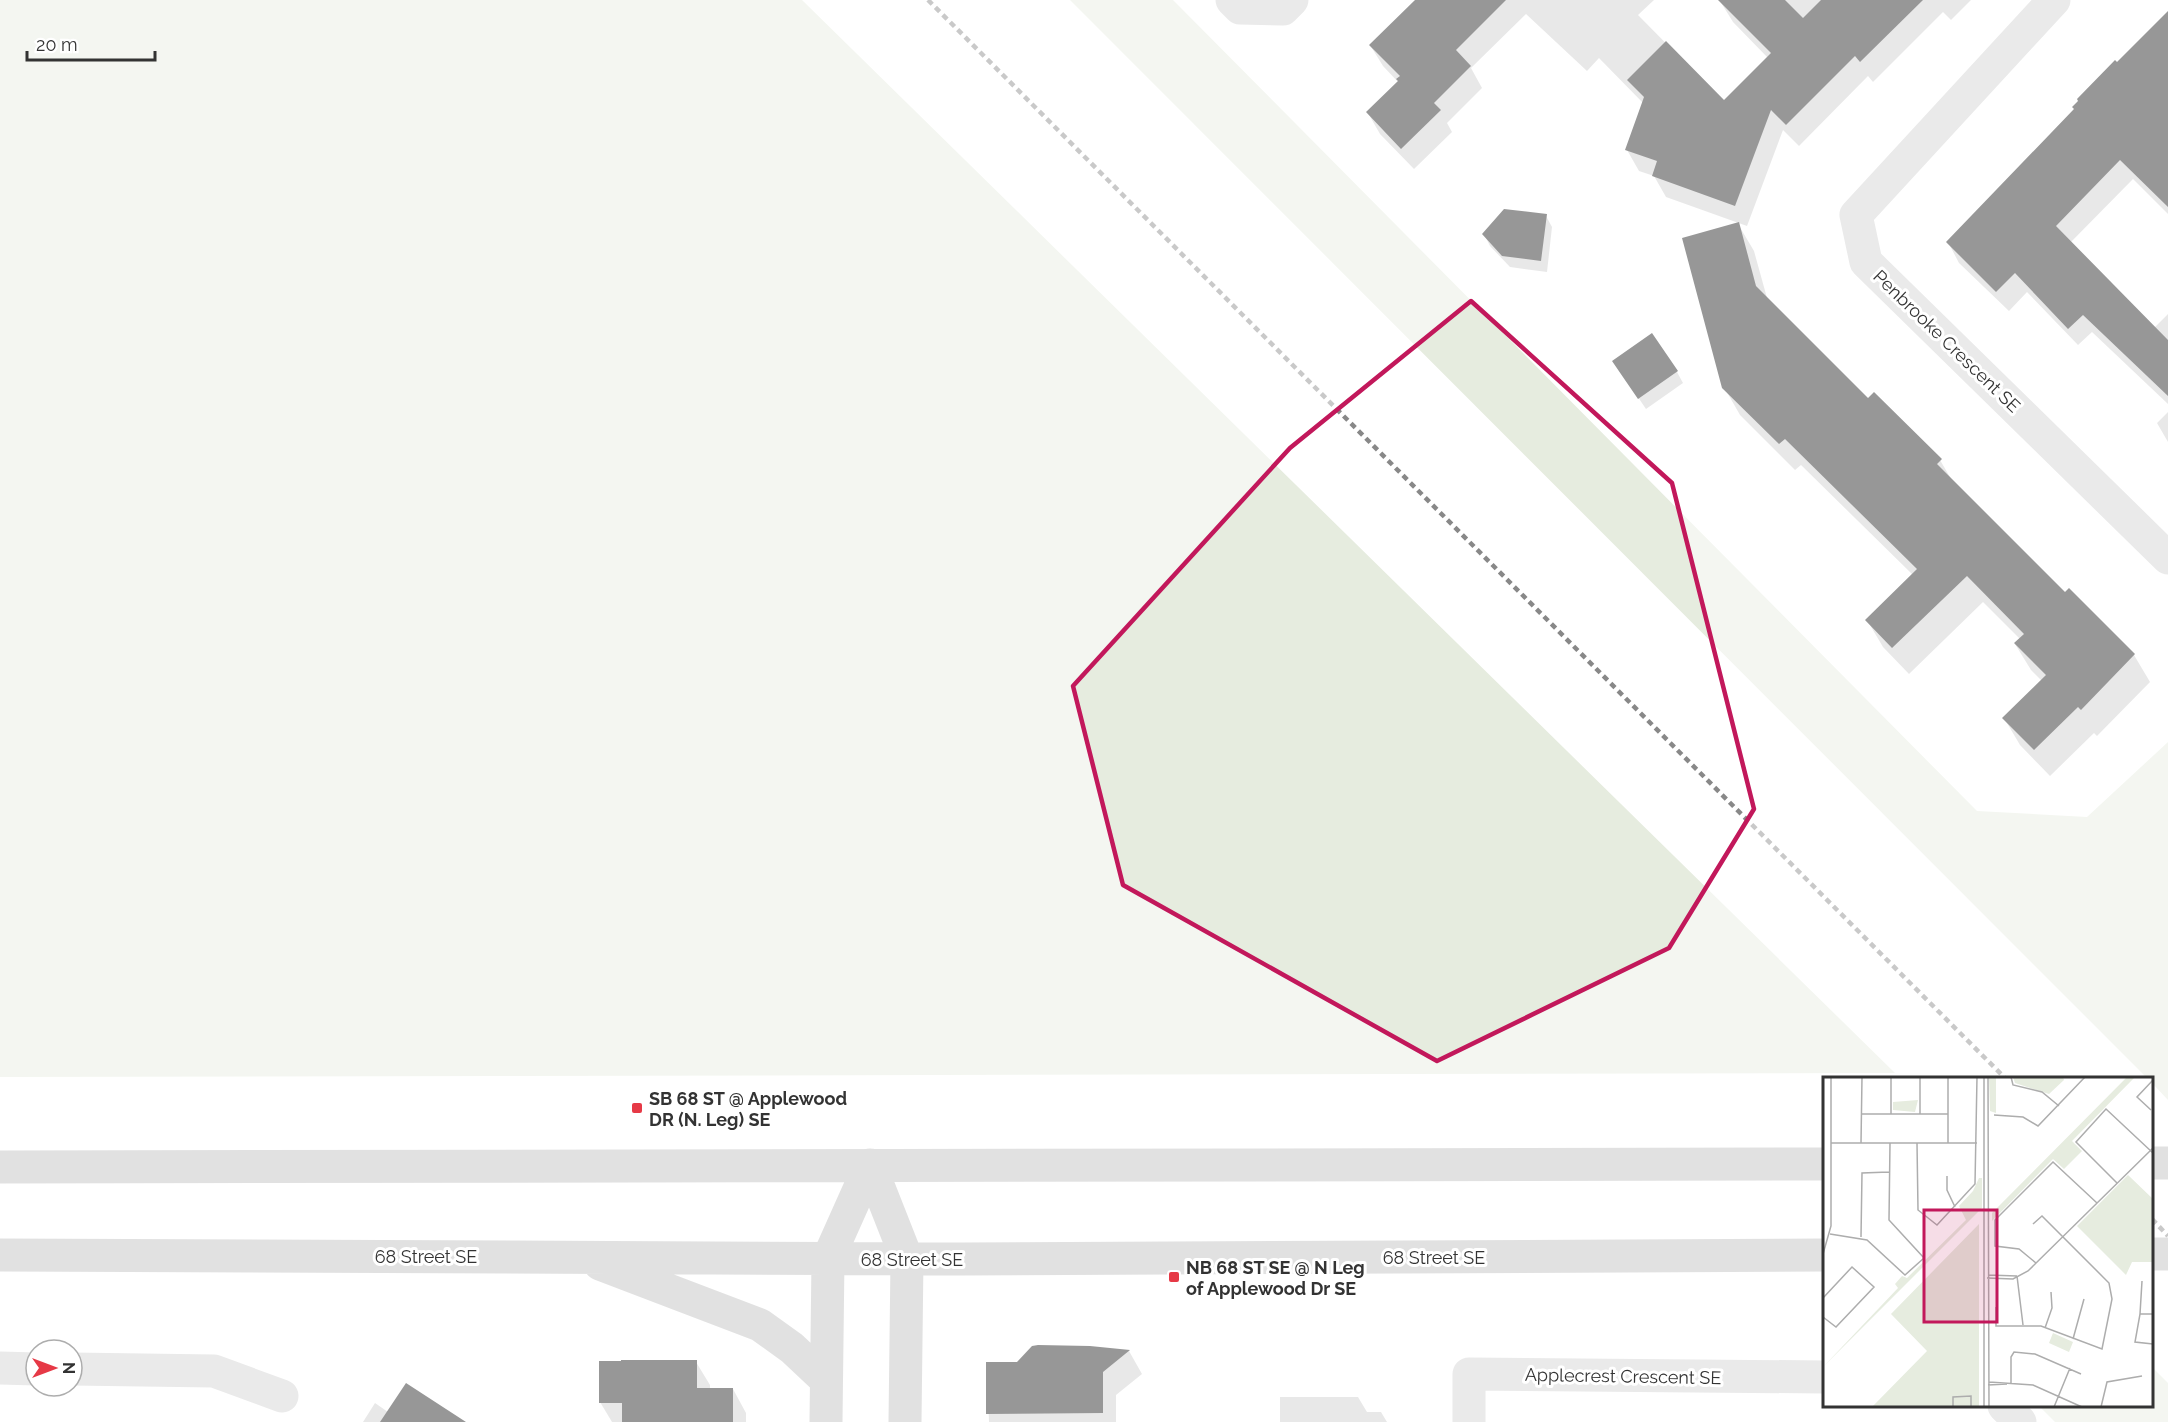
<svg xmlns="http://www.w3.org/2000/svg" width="2168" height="1422" font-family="Raleway,sans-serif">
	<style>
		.green { fill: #e6ecdf }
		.shadow { fill: #0003 }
		.building { fill: #1a1a1a }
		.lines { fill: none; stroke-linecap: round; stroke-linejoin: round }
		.street { stroke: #d0d0d0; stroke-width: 33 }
		.secondary { stroke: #bdbdbd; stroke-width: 33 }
		.rail { stroke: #888; stroke-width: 4.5; stroke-dasharray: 6 4.5; stroke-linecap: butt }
		.marked { fill: none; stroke: #c2185b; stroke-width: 4.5; stroke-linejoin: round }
		.poi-dot { fill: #e63946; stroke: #fff; stroke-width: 2 }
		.labels { text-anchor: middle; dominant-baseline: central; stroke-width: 6; stroke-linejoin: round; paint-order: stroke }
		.street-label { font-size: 18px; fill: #333; stroke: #fff }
		.poi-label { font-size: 18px; font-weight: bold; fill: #333; stroke: #fff; text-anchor: start }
		.inset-road { fill: none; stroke: #adadad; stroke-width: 1.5 }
		.view { fill: #c2185b; fill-opacity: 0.15; stroke: #c2185b; stroke-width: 3 }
		.inset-edge { fill: none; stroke: #333; stroke-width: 3 }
	</style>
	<rect width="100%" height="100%" fill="#fff"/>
	<path class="green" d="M 0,0 L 802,0 L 1895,1073 L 0,1077 Z
		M 1070,0 L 1173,0 L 1977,811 L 2087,817 L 2168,742 L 2168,1100 L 2152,1083 L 2152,1078 L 2147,1078 Z
		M 2152,1367 L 2168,1383 L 2168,1422 L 2055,1422 L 2039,1406 L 2152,1406 Z"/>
	<path class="shadow" d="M 1429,0 L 1654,0 L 1638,15 L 1724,102 L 1768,58 L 1733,22 L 1720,1 L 1722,0 L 1971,0 L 1951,20 L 1943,12 L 1873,82 L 1868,76 L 1799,146 L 1783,130 L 1747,226 L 1666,197 L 1654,176 L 1639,171 L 1627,150 L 1644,104 L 1599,58 L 1587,71 L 1526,14 L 1471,68 L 1482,88 L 1447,123 L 1452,132 L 1414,169 L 1380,134 L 1368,113 L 1399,83 L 1383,66 L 1370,45 Z
		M 2168,17 L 2168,214 L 2133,179 L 2070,243 L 2154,328 L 2168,314 L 2168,404 L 2092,332 L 2078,345 L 2027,292 L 2009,311 L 1959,263 L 1948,242 L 2117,64 Z
		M 1546,216 L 1552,227 L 1547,272 L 1510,267 L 1490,246 L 1484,234 Z
		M 1738,224 L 1754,251 L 1767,298 L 1868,400 L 1940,460 L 1954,484 L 2065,594 L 2069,590 L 2134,655 L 2150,682 L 2097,736 L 2094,733 L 2050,776 L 2020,745 L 2004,718 L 2042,681 L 2031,670 L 2015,644 L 2020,639 L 1983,602 L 1909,674 L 1883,647 L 1867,620 L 1913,575 L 1801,465 L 1795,470 L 1740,415 L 1724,387 Z
		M 1621,372 L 1677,372 L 1683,383 L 1646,409 Z
		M 2168,412 L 2168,442 L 2157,423 Z
		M 1090,1347 L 1129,1351 L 1142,1374 L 1116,1395 L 1116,1422 L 989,1422 L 987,1364 L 1017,1364 Z
		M 696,1362 L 710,1385 L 710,1389 L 733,1389 L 746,1413 L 746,1422 L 612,1422 L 600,1402 Z
		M 1280,1397 L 1358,1397 L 1367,1412 L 1381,1412 L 1387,1422 L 1280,1422 Z
		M 375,1403 L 388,1412 L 463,1422 L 363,1422 Z"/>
	<path class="building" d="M 1415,0 L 1506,0 L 1456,50 L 1471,66 L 1434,103 L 1441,110 L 1401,149 L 1366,112 L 1398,81 L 1396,79 L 1400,76 L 1369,45 Z
		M 1718,0 L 1785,0 L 1803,18 L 1821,0 L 1923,0 L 1860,62 L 1855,56 L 1786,125 L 1771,110 L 1735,206 L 1652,176 L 1657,161 L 1625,150 L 1644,97 L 1627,80 L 1666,41 L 1724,100 L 1771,53 Z
		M 2168,11 L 2168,207 L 2120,160 L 2056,226 L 2168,340 L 2168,396 L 2083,315 L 2068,329 L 2015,273 L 1996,292 L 1946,242 L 2074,109 L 2072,107 L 2078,101 L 2077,99 L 2115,60 L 2117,62 Z
		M 1504,209 L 1547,214 L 1541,261 L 1502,256 L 1482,234 Z
		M 1739,222 L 1756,286 L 1868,398 L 1874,392 L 1942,459 L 1937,464 L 2065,592 L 2069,588 L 2135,654 L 2081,710 L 2078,707 L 2034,750 L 2002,718 L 2046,675 L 2014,643 L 2024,634 L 1967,576 L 1892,648 L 1865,620 L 1917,569 L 1785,439 L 1779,444 L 1722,388 L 1682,238 Z
		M 1652,333 L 1678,371 L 1638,399 L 1612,361 Z
		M 1038,1345 L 1090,1346 L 1130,1350 L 1103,1372 L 1103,1413 L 986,1414 L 986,1362 L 1017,1362 L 1032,1346 Z
		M 621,1360 L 697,1360 L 697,1388 L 733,1388 L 733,1422 L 622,1422 L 622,1403 L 599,1403 L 599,1361 L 621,1361 Z
		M 406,1383 L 466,1422 L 380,1422 Z"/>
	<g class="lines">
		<path class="street" d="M 1232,0 L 1240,8 L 1283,9 L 1292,0
			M 2054,0 L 1856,215 L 1866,262 L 2168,558
			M 0,1368 L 36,1369
			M 72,1369 L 214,1371 L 282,1396
			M 2004,1406 L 2020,1422
			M 1469,1422 L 1469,1374 L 1824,1377"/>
		<path class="secondary" d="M 2152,1163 L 2168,1163
			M 870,1165 L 907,1259 L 905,1422
			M 0,1167 L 1824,1164
			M 2152,1254 L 2168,1254
			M 0,1255 L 962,1259 L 1824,1255
			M 600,1264 L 760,1325 L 792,1348 L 825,1379
			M 826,1422 L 828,1259 L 870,1165"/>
		<path class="rail" d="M 928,0 L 2005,1078
			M 2152,1219 L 2168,1236"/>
	</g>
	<path d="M0 0H2168V1422H0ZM 1471,301 L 1672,483 L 1754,809 L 1669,948 L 1437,1061 L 1123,885 L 1073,686 L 1290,448 Z" fill="#fff" fill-opacity=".55" fill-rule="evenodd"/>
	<path class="marked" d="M 1471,301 L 1672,483 L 1754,809 L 1669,948 L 1437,1061 L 1123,885 L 1073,686 L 1290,448 Z"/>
	<g class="poi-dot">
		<rect x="631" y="1102" width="12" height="12" rx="3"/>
		<rect x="1168" y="1271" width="12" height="12" rx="3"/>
	</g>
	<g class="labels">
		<g class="street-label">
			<text transform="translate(1947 341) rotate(44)">Penbrooke Crescent SE</text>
			<text x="426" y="1256">68 Street SE</text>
			<text x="1434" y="1257">68 Street SE</text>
			<text x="912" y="1259">68 Street SE</text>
			<text transform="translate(1623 1376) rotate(1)">Applecrest Crescent SE</text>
		</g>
		<g class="poi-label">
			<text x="649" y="1098">SB 68 ST @ Applewood<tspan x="649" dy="21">DR (N. Leg) SE</tspan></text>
			<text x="1186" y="1267">NB 68 ST SE @ N Leg<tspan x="1186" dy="21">of Applewood Dr SE</tspan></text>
		</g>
	</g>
	<g transform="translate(1823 1077)">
		<rect width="330" height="330" fill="#fff"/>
		<path d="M 166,0 L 173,0 L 173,36 L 167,34 ZM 190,0 L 240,0 L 241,3 L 226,17 L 192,6 ZM 304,0 L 312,0 L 249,64 L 259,74 L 241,92 L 230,82 L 169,144 L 169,136 ZM 95,23 L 92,35 L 70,33 L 70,25 ZM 305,98 L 330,122 L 330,185 L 309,185 L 303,198 L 254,149 ZM 156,101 L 159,101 L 159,131 L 0,290 L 75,211 L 72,207 L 79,199 L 84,201 L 143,143 L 136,129 L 150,114 ZM 156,147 L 156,330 L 49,330 L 104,274 L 68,237 ZM 230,256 L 250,265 L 246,275 L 226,266 Z" fill="#e6ecdf"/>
		<path class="inset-road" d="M 161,0 L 161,330M 165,0 L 166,330M 188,0 L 190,8 L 219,15 L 236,29M 328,33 L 314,20 L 330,3M 39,37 L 125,37M 68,37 L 68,0M 97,37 L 97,0M 171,38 L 200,40 L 215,49 L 262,0M 8,66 L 154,66M 38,66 L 39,0M 94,66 L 95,133 L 114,148 L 152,107 L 154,0M 125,66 L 125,0M 124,99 L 124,113 L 132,130M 294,106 L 253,65 L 283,32 L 330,76M 7,157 L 44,163 L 82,198 L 101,181 L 66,143 L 67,66M 38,160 L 39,96 L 66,95M 0,177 L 8,149 L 8,0M 213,186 L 196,172 L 172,169 L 172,143 L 230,85 L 274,126M 165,198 L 194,199M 194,199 L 200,248M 164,201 L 190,202 L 205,194 L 330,71M 0,221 L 29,190 L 51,210 L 13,250 L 0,240M 173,230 L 173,249 L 218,249 L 279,272 L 289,222 L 286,206 L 219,139 L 210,147M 317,237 L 319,204M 330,237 L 317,237 L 312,265 L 330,267M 222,251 L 229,231 L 228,215M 250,262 L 261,222M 166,305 L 210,308 L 259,330M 188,306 L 188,280 L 191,275 L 212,277 L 258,297M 165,308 L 184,307M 130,330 L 130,320 L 148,319 L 148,330M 231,330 L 247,291M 278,330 L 284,305 L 319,299"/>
		<path class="view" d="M 101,133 L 174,133 L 174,245 L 101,245 Z"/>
		<rect width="330" height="330" class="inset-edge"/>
	</g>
	<g transform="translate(54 1368) rotate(90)"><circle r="28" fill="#ffffff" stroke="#adadad" stroke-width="1.5"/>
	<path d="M0-4.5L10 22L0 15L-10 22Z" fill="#e63946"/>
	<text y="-9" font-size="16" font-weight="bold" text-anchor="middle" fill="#333333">N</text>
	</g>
	<path d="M27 51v9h128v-9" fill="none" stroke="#333333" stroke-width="3"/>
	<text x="36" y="51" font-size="18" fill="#333333" stroke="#ffffff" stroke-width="4.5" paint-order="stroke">20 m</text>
</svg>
